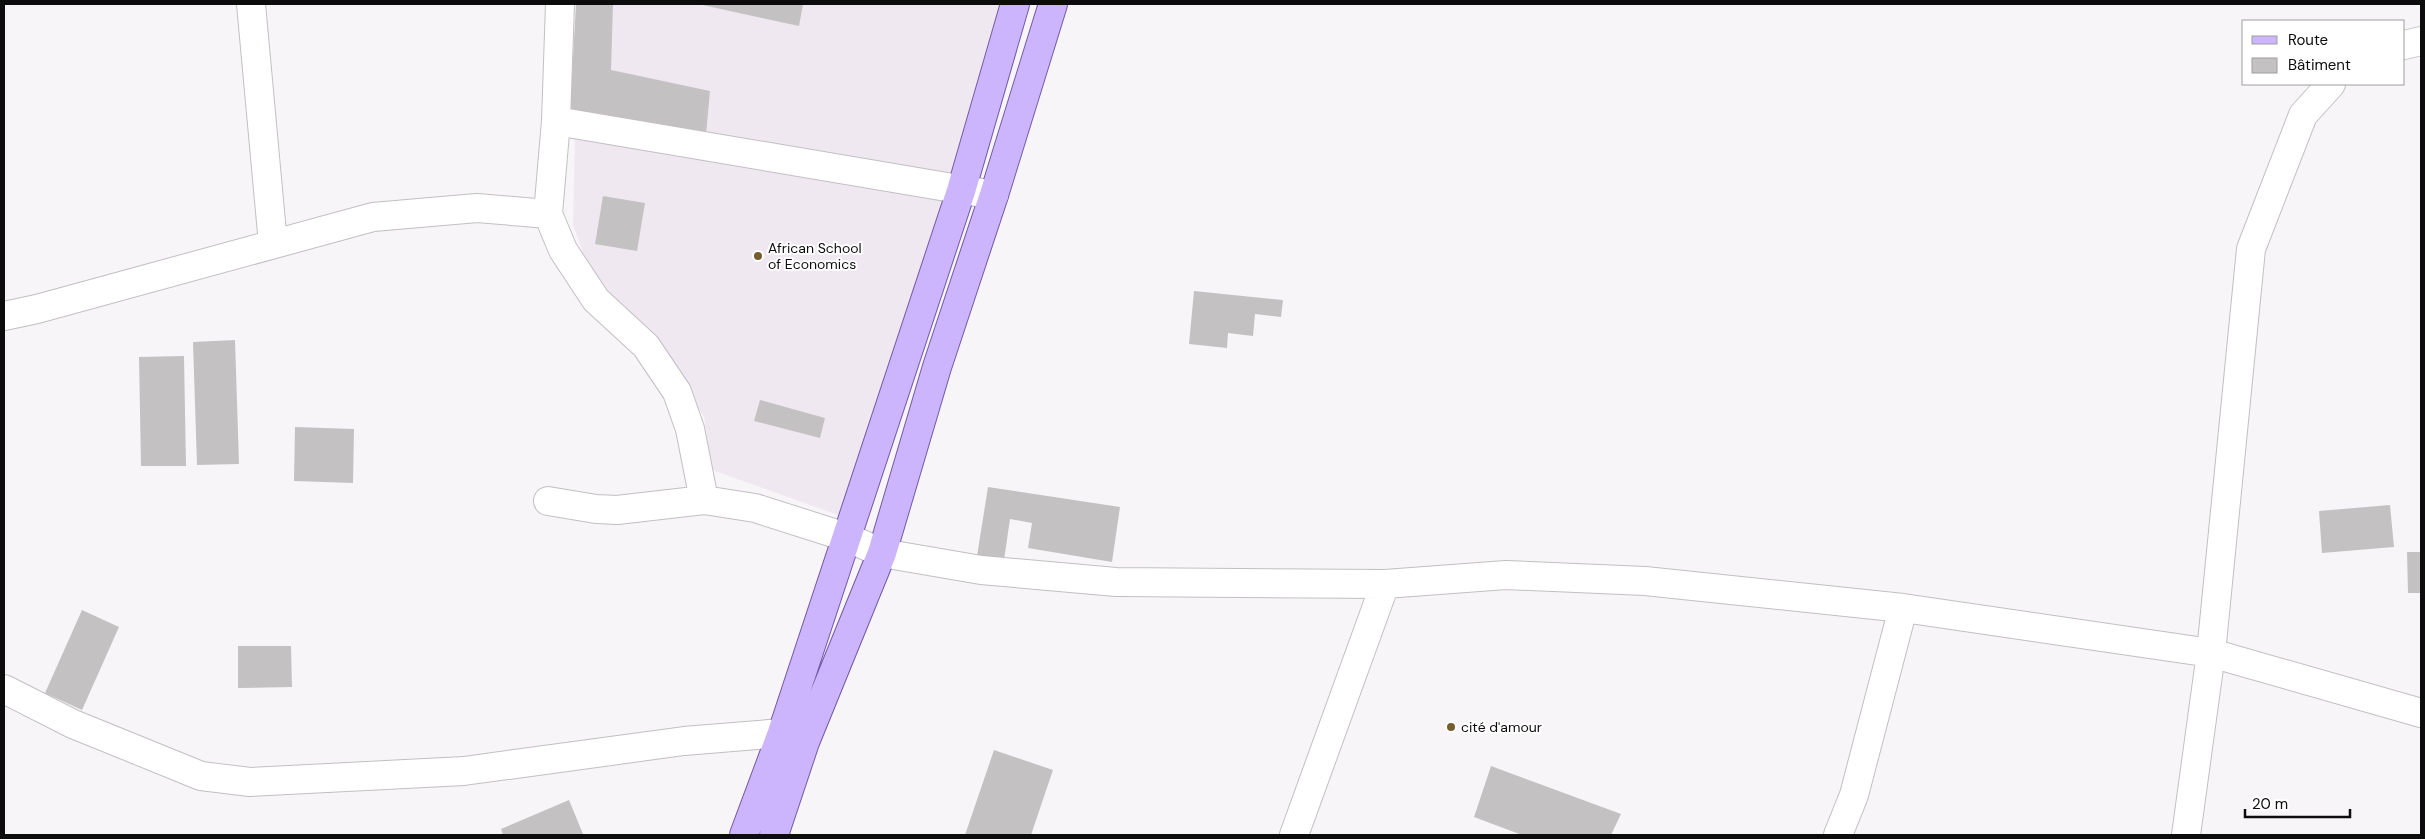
<svg xmlns="http://www.w3.org/2000/svg" width="2425" height="839" font-family="'DM Sans',sans-serif">
	<style>
		.built { fill: #f0e8f1 }
		.building { fill: #c4c1c2 }
		.lines { fill: none; stroke-linecap: round; stroke-linejoin: round }
		.minor-casing { stroke: #c2bfc2; stroke-width: 30 }
		.major-casing { stroke: #7359a7; stroke-width: 30 }
		.minor { stroke: #fff; stroke-width: 28 }
		.major { stroke: #ccb5fc; stroke-width: 28 }
		.poi-dot { fill: #765d2e; stroke: #fff; stroke-width: 2 }
		.labels { text-anchor: middle; dominant-baseline: central; stroke-width: 4; stroke-linejoin: round; paint-order: stroke }
		.poi-label { font-size: 14px; fill: #0d0c0d; stroke: #fff; text-anchor: start }
	</style>
	<rect width="100%" height="100%" fill="#f8f5f8"/>
	<path class="built" d="M 578,4 L 1010,4 L 852,520 L 712,470 L 704,417 L 677,374 L 596,288 L 573,225 Z"/>
	<path class="building" d="M 576,4 L 613,4 L 611,70 L 710,91 L 705,145 L 570,111 Z
		M 698,4 L 803,4 L 799,26 Z
		M 603,196 L 645,203 L 637,251 L 595,244 Z
		M 1194,291 L 1283,300 L 1281,317 L 1255,314 L 1253,336 L 1228,333 L 1227,348 L 1189,344 Z
		M 235,340 L 239,464 L 197,465 L 193,342 Z
		M 184,356 L 186,466 L 141,466 L 139,357 Z
		M 760,400 L 825,418 L 820,438 L 754,421 Z
		M 295,427 L 354,429 L 353,483 L 294,481 Z
		M 988,487 L 1120,507 L 1112,562 L 1028,548 L 1032,523 L 1010,519 L 1004,560 L 977,556 Z
		M 2390,505 L 2394,547 L 2322,553 L 2319,511 Z
		M 2407,552 L 2421,552 L 2421,593 L 2408,593 Z
		M 82,610 L 119,627 L 82,710 L 45,693 Z
		M 238,646 L 291,646 L 292,687 L 238,688 Z
		M 994,750 L 1053,770 L 1031,835 L 965,835 Z
		M 1491,766 L 1621,814 L 1611,835 L 1522,835 L 1474,817 Z
		M 569,800 L 583,834 L 503,835 L 501,829 Z"/>
	<g class="lines">
		<g class="minor-casing">
			<path id="minor" d="M 251,4 L 273,244
				M 560,4 L 556,121 L 548,214 L 563,250 L 596,300 L 646,346 L 677,392 L 690,429 L 704,500 L 755,508 L 846,537 L 882,553 L 981,570 L 1116,582 L 1385,584 L 1506,575 L 1645,581 L 1903,608 L 2211,653 L 2421,713
				M 2404,45 L 2421,41
				M 556,121 L 994,195
				M 4,316 L 37,309 L 373,217 L 477,208 L 548,214
				M 548,501 L 596,509 L 617,510 L 704,500
				M 4,689 L 73,724 L 201,776 L 250,782 L 464,771 L 684,741 L 782,733
				M 1294,835 L 1385,584
				M 1838,835 L 1854,795 L 1903,608
				M 2186,835 L 2211,653 L 2251,249 L 2303,115 L 2331,84"/>
		</g>
		<g class="major-casing">
			<path id="major" d="M 744,835 L 782,733 L 961,191 L 1015,4
				M 774,835 L 805,742 L 882,553 L 937,367 L 994,195 L 1053,4"/>
		</g>
		<use href="#minor" class="minor"/>
		<use href="#major" class="major"/>
	</g>
	<g class="poi-dot">
		<circle cx="758" cy="256" r="5"/>
		<circle cx="1451" cy="727" r="5"/>
	</g>
	<g class="labels">
		<g class="poi-label">
			<text x="768" y="248">African School<tspan x="768" dy="16">of Economics</tspan></text>
			<text x="1461" y="727">cité d'amour</text>
		</g>
	</g>
	<rect width="2425" height="839" fill="none" stroke="#0d0c0d" stroke-width="10"/>
	<rect x="2242" y="20" width="162" height="65" fill="#ffffff" stroke="#9e9e9e"/>
	<rect x="2252" y="36" width="25" height="8" fill="#ccb5fc" stroke="#9e9e9e"/>
	<text x="2288" y="45" font-size="15" fill="#0d0c0d">Route</text>
	<rect x="2252" y="58" width="25" height="15" fill="#c4c1c2" stroke="#9e9e9e"/>
	<text x="2288" y="70" font-size="15" fill="#0d0c0d">Bâtiment</text>
	<path d="M2245 809v8h105v-8" fill="none" stroke="#0d0c0d" stroke-width="2.5"/>
	<text x="2252" y="809" font-size="15" fill="#0d0c0d" stroke="#ffffff" stroke-width="4" paint-order="stroke">20 m</text>
</svg>
